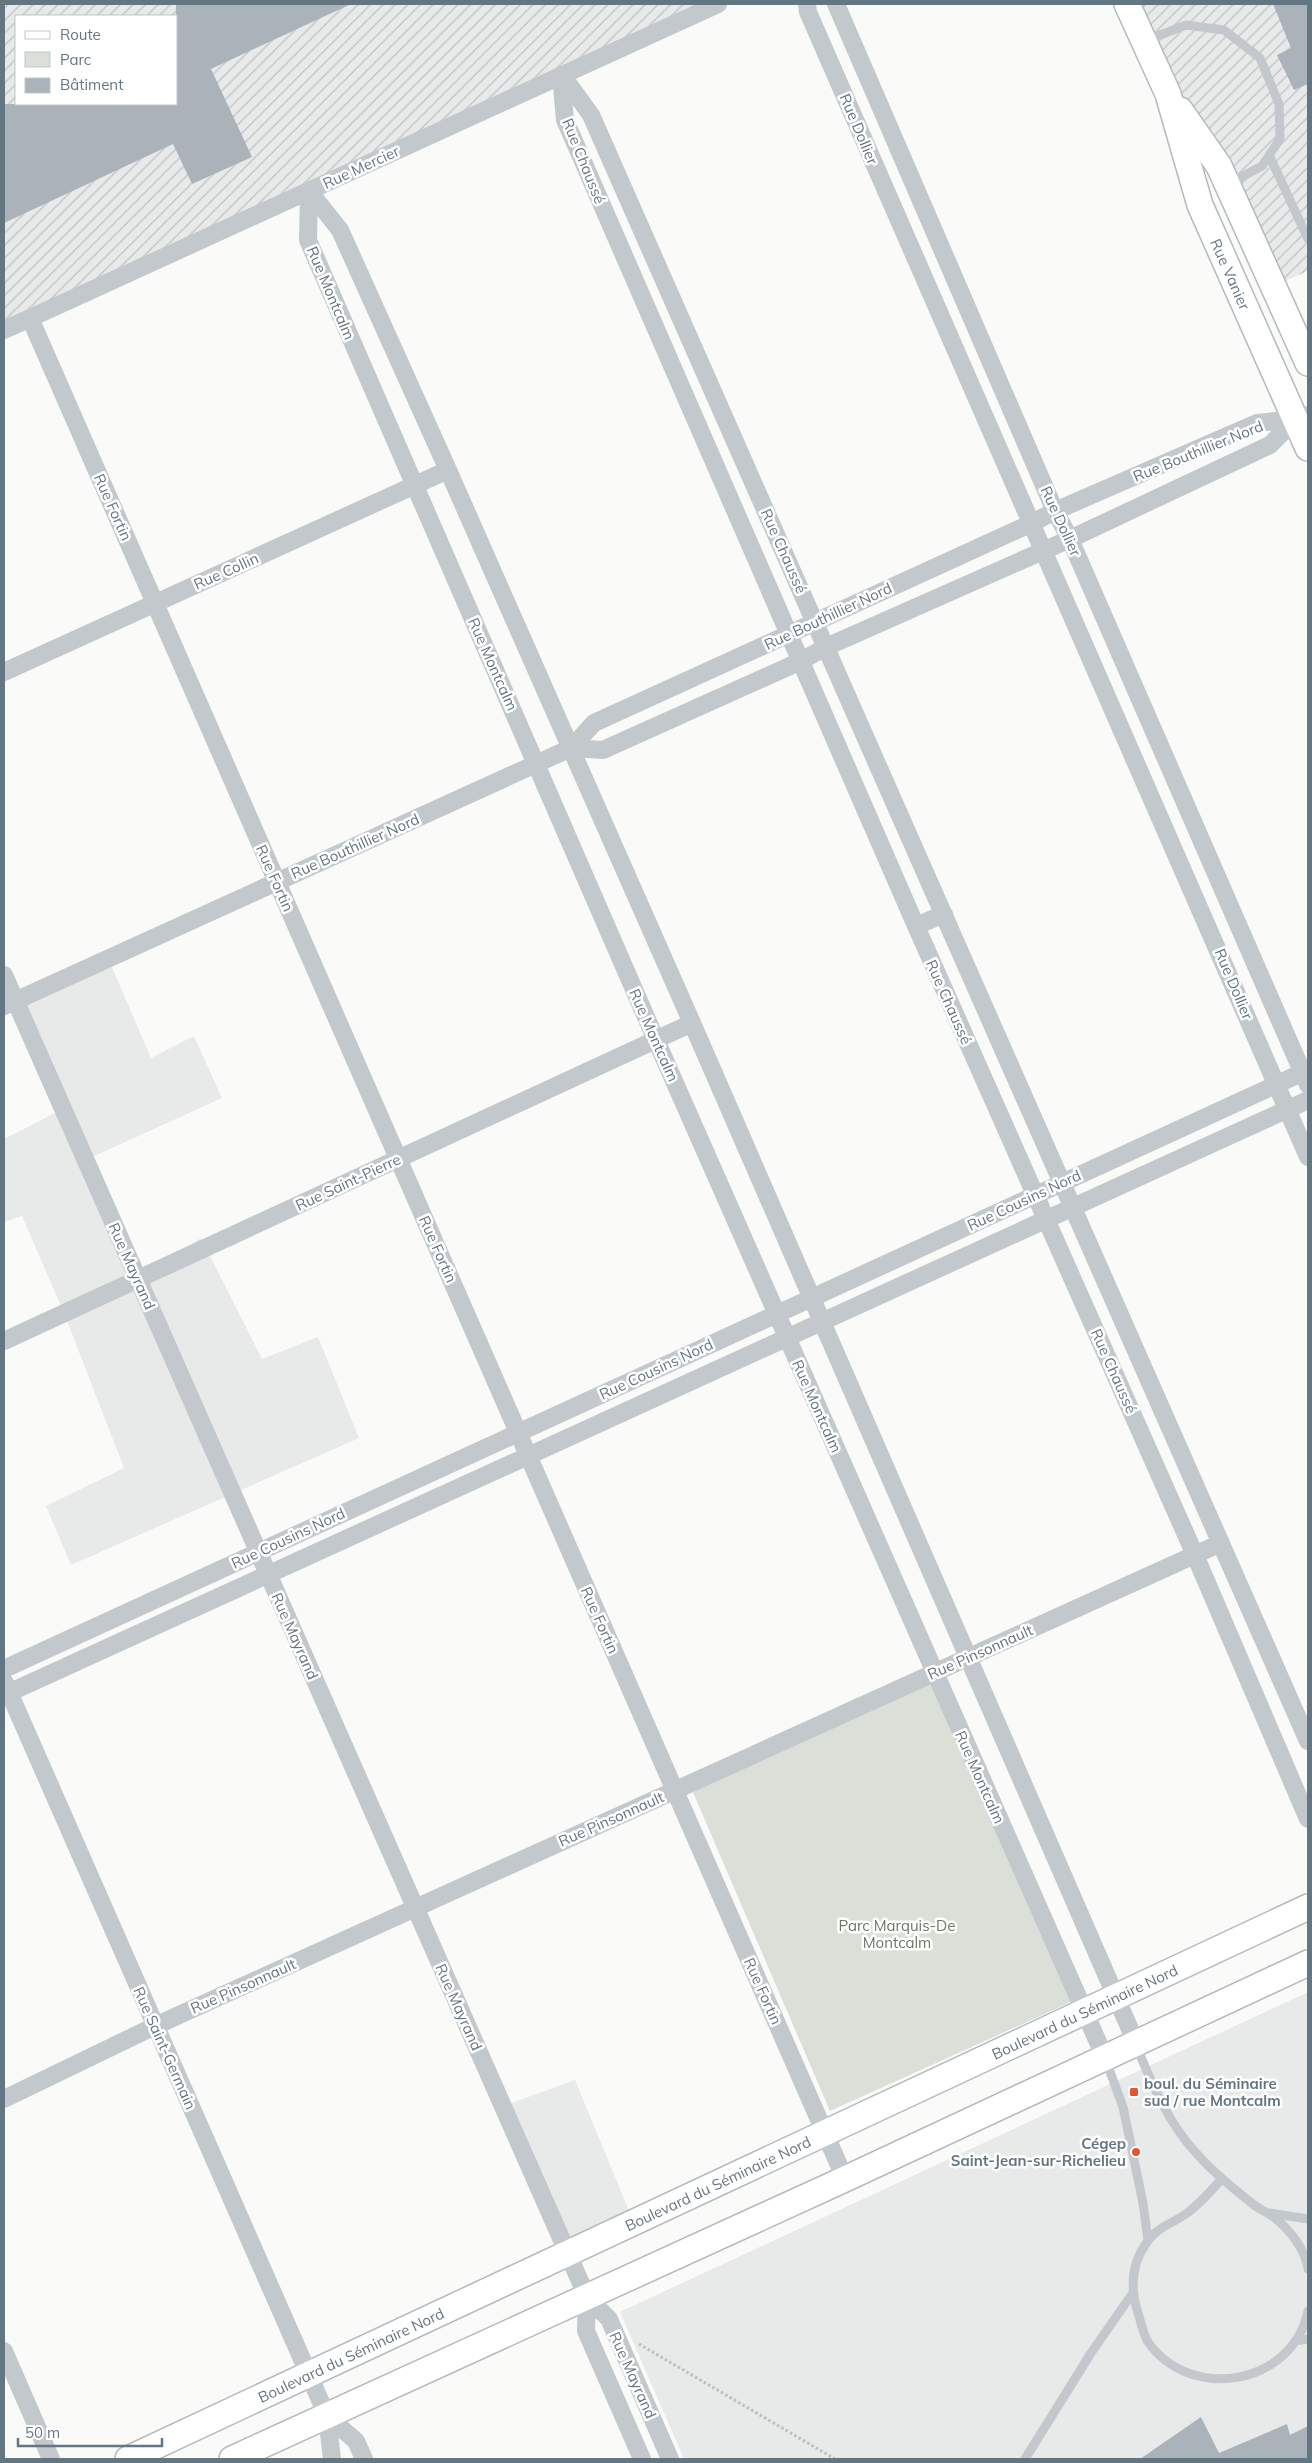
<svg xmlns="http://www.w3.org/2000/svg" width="1312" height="2463" font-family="Mulish,sans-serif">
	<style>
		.built { fill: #e8e9e9 }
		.industrial { fill: url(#industrial-furrows); fill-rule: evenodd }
		.green { fill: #dadfd7 }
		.building { fill: #aab3b9 }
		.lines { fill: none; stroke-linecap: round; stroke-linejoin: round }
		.secondary-casing { stroke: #b3babf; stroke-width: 28 }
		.path { stroke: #bbbfc2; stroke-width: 3; stroke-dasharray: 2.5 2.5; stroke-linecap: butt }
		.lane { stroke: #c3c8cc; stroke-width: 9 }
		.street { stroke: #c3c8cc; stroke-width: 18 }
		.secondary { stroke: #fff; stroke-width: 25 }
		.poi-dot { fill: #e4572e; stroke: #fff; stroke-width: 2 }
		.labels { text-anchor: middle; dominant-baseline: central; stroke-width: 5; stroke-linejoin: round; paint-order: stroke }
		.street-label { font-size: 15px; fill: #657683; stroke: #fff }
		.park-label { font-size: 15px; fill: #687a64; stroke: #fff }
		.poi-label { font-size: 15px; font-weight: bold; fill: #657683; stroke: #fff; text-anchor: start }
	</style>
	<defs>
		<pattern id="industrial-furrows" width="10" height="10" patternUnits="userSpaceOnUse" patternTransform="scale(1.25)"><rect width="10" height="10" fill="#e8e9e9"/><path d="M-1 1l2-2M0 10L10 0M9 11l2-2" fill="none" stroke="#c0c1c2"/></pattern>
	</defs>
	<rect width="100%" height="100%" fill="#fafaf8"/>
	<path class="built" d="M 108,958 L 151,1058 L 194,1036 L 222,1098 L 79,1163 L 138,1279 L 201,1238 L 262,1359 L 318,1337 L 359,1438 L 71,1565 L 46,1506 L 124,1468 L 64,1313 L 22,1216 L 4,1222 L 4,1139 L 63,1109 L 15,1000 Z
		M 1308,1992 L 1308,2459 L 684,2459 L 620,2312 Z
		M 575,2080 L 634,2223 L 568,2254 L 503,2106 Z"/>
	<path class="industrial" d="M 4,4 L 718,4 L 4,330 ZM 16,16 L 176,16 L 176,104 L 16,104 Z
		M 1127,4 L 1308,4 L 1308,271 L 1273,286 Z"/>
	<path class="green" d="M 930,1682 L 1071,2002 L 830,2111 L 692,1790 Z"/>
	<path class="building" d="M 176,4 L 351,4 L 211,69 L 252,157 L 192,184 L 173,144 L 4,223 L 4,104 L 176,104 Z
		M 1273,4 L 1308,4 L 1308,84 L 1294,90 L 1277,55 L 1291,48 Z
		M 1201,2417 L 1219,2453 L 1287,2424 L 1290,2435 L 1308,2426 L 1308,2459 L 1140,2459 Z"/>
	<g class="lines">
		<g class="secondary-casing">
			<g id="secondary">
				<path id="s1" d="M 1127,4 L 1168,94 L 1200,205 L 1308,448"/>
				<path d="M 1180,110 L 1219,166 L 1308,363"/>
				<path id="s2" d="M 128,2459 L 1308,1907"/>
				<path d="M 232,2459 L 845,2179 L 1308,1963"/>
			</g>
		</g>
		<path class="path" d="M 639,2344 L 835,2459"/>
		<path class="lane" d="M 1145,41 L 1186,25 L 1224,30 L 1260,58 L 1279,104 L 1280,139 L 1262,166 L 1230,183
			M 1269,155 L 1308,239
			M 1136,2045 C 1152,2084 1168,2123 1197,2154 C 1214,2173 1234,2189 1254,2205 C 1261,2210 1269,2213 1276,2219 C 1290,2230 1306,2251 1308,2269
			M 1105,2058 L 1123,2107 L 1143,2203 L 1148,2241
			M 1222,2179 C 1211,2190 1200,2204 1187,2213 C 1174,2223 1157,2227 1147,2242 C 1131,2264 1130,2288 1138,2313 C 1141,2322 1143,2334 1148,2342 C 1191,2403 1293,2385 1308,2311
			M 1269,2213 L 1308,2219
			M 1295,2341 L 1308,2339
			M 1025,2459 L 1091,2353 L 1132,2294"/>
		<path class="street" d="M 807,4 L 808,12 L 1308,1157
			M 836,4 L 1055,511 L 1070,539 L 1308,1085
			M 561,75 L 565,120 L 916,926 L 1195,1555 L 1308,1819
			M 562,75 L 591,115 L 1308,1741
			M 309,191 L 308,240 L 656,1040 L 1105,2058
			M 309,191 L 340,230 L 448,470 L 692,1023 L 1136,2043
			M 30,318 L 845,2179
			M 4,330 L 718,4
			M 4,672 L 448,470
			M 571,748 L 603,750 L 801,661 L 826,647 L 1070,539 L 1270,445 L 1296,419
			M 916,926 L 944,914
			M 4,975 L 587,2297 L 609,2319 L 670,2459
			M 4,1006 L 571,748 L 594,723 L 1032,523 L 1055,511 L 1257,423 L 1296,419 L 1308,415
			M 4,1341 L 692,1023
			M 4,1669 L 1308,1070
			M 5,1683 L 327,2416 L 332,2459
			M 4,1695 L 1308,1100
			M 4,2099 L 155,2026 L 1221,1543
			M 587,2297 L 586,2331 L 642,2459
			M 4,2351 L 51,2459
			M 327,2416 L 356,2441 L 364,2459"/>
		<use href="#secondary" class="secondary"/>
	</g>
	<g class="poi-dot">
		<rect x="1129" y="2087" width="10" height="10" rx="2.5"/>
		<circle cx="1136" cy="2152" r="5"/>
	</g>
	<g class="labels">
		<g class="street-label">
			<text transform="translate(859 129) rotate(67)">Rue Dollier</text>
			<text transform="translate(584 161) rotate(68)">Rue Chaussé</text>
			<text transform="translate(361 167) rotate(-25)">Rue Mercier</text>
			<text stroke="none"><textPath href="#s1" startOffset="290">Rue Vanier</textPath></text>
			<text transform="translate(331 293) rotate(67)">Rue Montcalm</text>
			<text transform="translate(1198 451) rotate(-22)">Rue Bouthillier Nord</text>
			<text transform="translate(113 507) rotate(66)">Rue Fortin</text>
			<text transform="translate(1061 521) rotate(65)">Rue Dollier</text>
			<text transform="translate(784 551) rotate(66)">Rue Chaussé</text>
			<text transform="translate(226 571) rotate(-24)">Rue Collin</text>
			<text transform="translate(828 616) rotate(-25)">Rue Bouthillier Nord</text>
			<text transform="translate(493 664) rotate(66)">Rue Montcalm</text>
			<text transform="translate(355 846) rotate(-24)">Rue Bouthillier Nord</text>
			<text transform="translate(275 878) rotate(66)">Rue Fortin</text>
			<text transform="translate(1234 984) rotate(67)">Rue Dollier</text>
			<text transform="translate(949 1002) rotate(66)">Rue Chaussé</text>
			<text transform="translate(654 1035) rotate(66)">Rue Montcalm</text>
			<text transform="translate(348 1182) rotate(-25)">Rue Saint-Pierre</text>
			<text transform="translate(1024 1200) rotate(-25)">Rue Cousins Nord</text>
			<text transform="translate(438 1249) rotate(66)">Rue Fortin</text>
			<text transform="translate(132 1266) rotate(66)">Rue Mayrand</text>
			<text transform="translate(656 1369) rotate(-25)">Rue Cousins Nord</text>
			<text transform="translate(1114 1371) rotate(66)">Rue Chaussé</text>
			<text transform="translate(817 1406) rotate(66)">Rue Montcalm</text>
			<text transform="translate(288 1538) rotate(-25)">Rue Cousins Nord</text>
			<text transform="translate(600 1620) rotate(66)">Rue Fortin</text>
			<text transform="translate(295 1636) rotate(66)">Rue Mayrand</text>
			<text transform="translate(980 1652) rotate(-24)">Rue Pinsonnault</text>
			<text transform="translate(980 1777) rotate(66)">Rue Montcalm</text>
			<text transform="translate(611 1819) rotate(-24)">Rue Pinsonnault</text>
			<text transform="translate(243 1986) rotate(-24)">Rue Pinsonnault</text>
			<text transform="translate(763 1991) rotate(66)">Rue Fortin</text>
			<text transform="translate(459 2007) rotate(66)">Rue Mayrand</text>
			<text stroke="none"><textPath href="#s2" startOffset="1056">Boulevard du Séminaire Nord</textPath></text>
			<text transform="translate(165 2048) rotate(66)">Rue Saint-Germain</text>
			<text stroke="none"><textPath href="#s2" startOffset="651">Boulevard du Séminaire Nord</textPath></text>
			<text stroke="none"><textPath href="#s2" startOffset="246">Boulevard du Séminaire Nord</textPath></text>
			<text transform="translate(633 2375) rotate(66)">Rue Mayrand</text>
		</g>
		<g class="park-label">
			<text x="897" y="1925">Parc Marquis-De<tspan x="897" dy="17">Montcalm</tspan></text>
		</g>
		<g class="poi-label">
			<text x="1144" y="2083">boul. du Séminaire<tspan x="1144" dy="17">sud / rue Montcalm</tspan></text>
			<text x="1126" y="2143" text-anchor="end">Cégep<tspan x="1126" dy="17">Saint-Jean-sur-Richelieu</tspan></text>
		</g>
	</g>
	<rect width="1312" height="2463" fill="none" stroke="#657683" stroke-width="10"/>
	<rect x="15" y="15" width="162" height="90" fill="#ffffff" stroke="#c1c8cd"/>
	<rect x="25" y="31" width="25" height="8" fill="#ffffff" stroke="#c1c8cd"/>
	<text x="60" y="40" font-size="15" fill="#657683">Route</text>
	<rect x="25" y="52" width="25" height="15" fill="#dadfd7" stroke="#c1c8cd"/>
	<text x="60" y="65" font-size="15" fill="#657683">Parc</text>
	<rect x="25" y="78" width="25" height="15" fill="#aab3b9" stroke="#c1c8cd"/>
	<text x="60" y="90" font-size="15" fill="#657683">Bâtiment</text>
	<path d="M18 2438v8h144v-8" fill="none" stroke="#657683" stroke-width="2.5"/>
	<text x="25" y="2438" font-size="15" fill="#657683" stroke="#ffffff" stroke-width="4" paint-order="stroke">50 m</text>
</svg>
